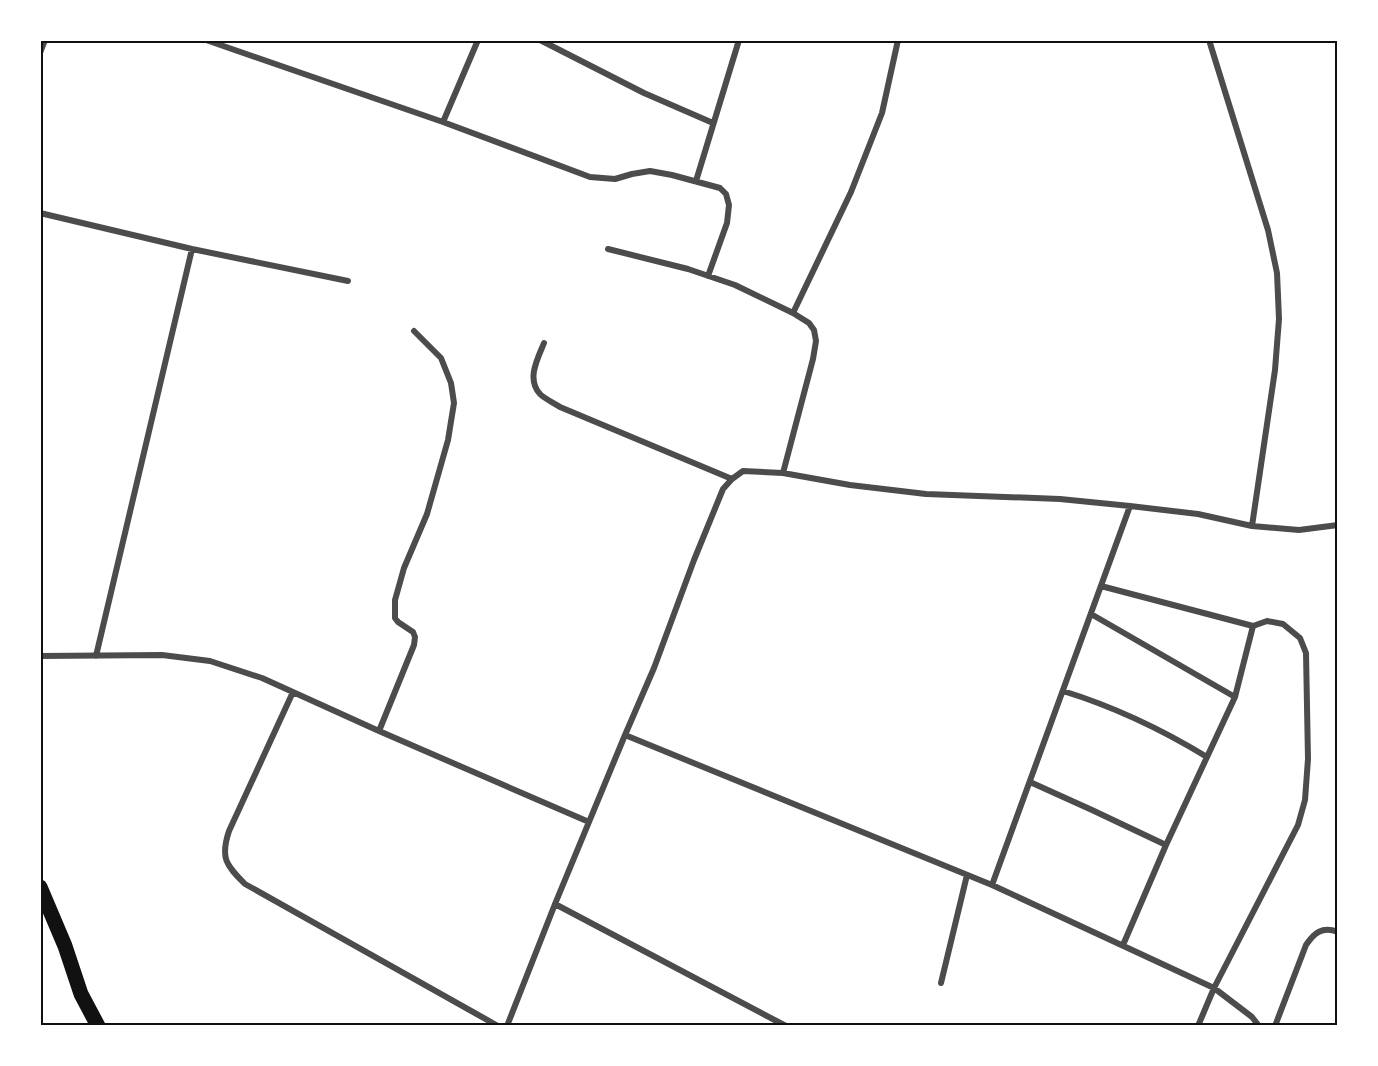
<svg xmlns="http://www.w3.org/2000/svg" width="1378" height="1066" font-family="'Source Sans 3',sans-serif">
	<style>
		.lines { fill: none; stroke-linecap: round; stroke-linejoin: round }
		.minor { stroke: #4c4c4c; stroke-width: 6 }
		.primary { stroke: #111; stroke-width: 15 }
		.neatline { fill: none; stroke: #111; stroke-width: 2 }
	</style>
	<rect width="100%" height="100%" fill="#fff"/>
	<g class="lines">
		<path class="minor" d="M 206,40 L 443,122 L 590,177 L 615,179 L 632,174 L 650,171 L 672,175 L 720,188 L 726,194 L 729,205 L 727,223 L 708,276
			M 540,40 L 644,93 L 713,123
			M 1209,40 L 1268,230 L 1277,273 L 1279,319 L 1275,370 L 1252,526
			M 40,53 L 45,40
			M 443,122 L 478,40
			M 696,181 L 739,40
			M 40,213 L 192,249 L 348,281
			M 608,249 L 688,269 L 735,285 L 793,313 L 809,323 L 814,330 L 816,341 L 813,359 L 783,473
			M 793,313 L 851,192 L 882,113 L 898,40
			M 544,343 C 538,358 526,379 540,394 C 545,399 554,403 560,407 L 732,479
			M 1101,586 L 1253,626 L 1267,621 L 1283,624 L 1300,638 L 1306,653 L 1308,759 L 1305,800 L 1298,825 L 1214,988 L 1198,1026
			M 1091,614 L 1235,697
			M 40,656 L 162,655 L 210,661 L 262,678 L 379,731 L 589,822
			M 96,656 L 192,249
			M 1063,691 C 1115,707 1161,729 1207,757
			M 293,692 L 229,831 C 220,858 226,865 245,884 L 498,1026
			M 379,731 L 414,645 L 415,637 L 413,632 L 398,622 L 395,618 L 395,600 L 404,568 L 427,514 L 448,440 L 454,403 L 451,383 L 441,358 L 414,331
			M 1030,782 L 1092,810 L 1166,845
			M 992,885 L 1130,506
			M 555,904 L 786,1026
			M 1123,945 L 1166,845 L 1235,697 L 1253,626
			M 941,983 L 967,875
			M 507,1026 L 555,904 L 625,735
			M 1259,1026 L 1252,1017 L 1214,988 L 992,885 L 625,735 L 654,668 L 694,560 L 723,489 L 732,479 L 743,471 L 783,473 L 850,485 L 926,494 L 1060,499 L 1130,506 L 1198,514 L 1252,526 L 1299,530 L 1338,525
			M 1275,1026 L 1306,945 C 1314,933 1322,926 1338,932"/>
		<path class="primary" d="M 40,887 L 65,946 L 81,994 L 98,1026"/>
	</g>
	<rect width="1378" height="1066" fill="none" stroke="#ffffff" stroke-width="84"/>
	<rect x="42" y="42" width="1294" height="982" class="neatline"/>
</svg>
